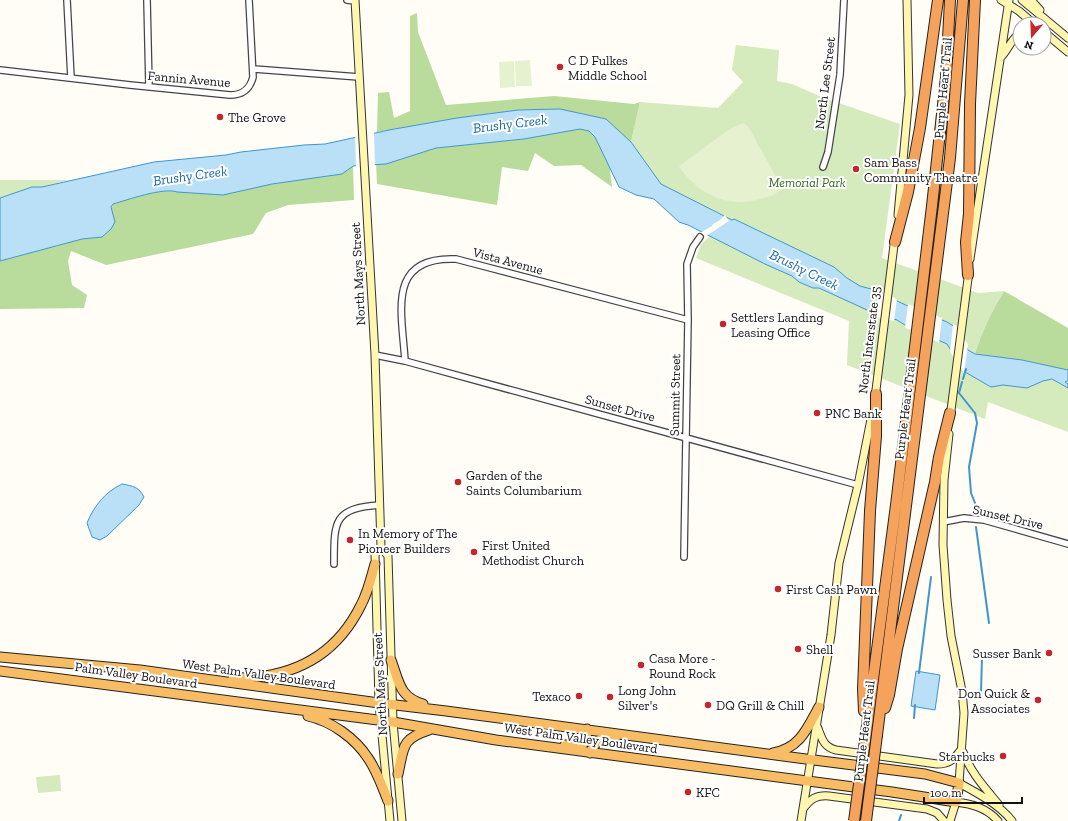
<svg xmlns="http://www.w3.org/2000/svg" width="1068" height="821" font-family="'Zilla Slab',serif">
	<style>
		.green { fill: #d5ebbd }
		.forest { fill: #b9dc9c }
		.pitch { fill: #e6f2cf }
		.water { fill: #b9e0f7; stroke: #3f96cf }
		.pier { fill: #fffdf5 }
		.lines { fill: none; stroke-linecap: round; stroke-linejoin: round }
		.stream { stroke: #3f96cf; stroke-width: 2 }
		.minor-casing { stroke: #444; stroke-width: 8 }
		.secondary-casing { stroke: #333; stroke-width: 9 }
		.trunk-casing { stroke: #222; stroke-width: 11 }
		.motorway-casing { stroke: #222; stroke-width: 12 }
		.minor { stroke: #fff; stroke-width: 5.5 }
		.secondary { stroke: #fff6b0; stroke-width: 7 }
		.trunk { stroke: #f7bc64; stroke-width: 9 }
		.motorway { stroke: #f5a25d; stroke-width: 10 }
		.motorway-bridge-casing { stroke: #222; stroke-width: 12; stroke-linecap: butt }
		.motorway-bridge { stroke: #f5a25d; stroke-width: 10 }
		.poi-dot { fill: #c4262e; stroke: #fff; stroke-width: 1.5 }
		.labels { text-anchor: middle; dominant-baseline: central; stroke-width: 4; stroke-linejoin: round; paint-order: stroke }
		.poi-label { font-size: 13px; fill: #111; stroke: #fff; text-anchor: start }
		.street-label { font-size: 13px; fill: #111; stroke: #fff }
		.park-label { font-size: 13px; font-style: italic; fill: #2f6b1f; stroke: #fff }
		.water-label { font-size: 14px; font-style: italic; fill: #1768a6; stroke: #fff }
	</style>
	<rect width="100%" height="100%" fill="#fffdf5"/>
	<path class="green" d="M 736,45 L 779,50 L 777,81 L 792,84 L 824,98 L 900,124 L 882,258 L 978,293 L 1004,291 C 992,311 982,331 975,354 L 969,350 L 991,387 L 1003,385 L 1027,388 L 1043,381 L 1052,379 L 1068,388 L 1068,432 L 988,402 L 985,419 L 847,365 L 849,321 L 696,258 L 701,244 L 710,236 L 732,220 L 661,184 L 631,142 L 640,102 L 718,108 L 743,82 L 732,70 Z
		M 0,180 L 69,180 L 42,187 L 32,187 L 0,198 Z
		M 60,775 L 61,791 L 38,793 L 36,777 Z"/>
	<path class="forest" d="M 417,13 L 418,32 L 446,105 L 554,96 L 634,104 L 640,102 L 631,142 L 610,170 L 612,187 L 581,165 L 554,166 L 535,153 L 528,171 L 502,167 L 497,205 L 377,184 L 376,163 L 386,164 L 436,148 L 524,139 L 580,129 L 589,131 L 606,119 L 560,109 L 518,110 L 457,118 L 377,132 L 378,93 L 389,92 L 394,118 L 410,111 L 410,16 Z
		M 353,166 L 354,200 L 288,205 L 266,213 L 253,234 L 106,265 L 71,251 L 68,261 L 72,285 L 87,295 L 84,308 L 0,309 L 0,261 L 82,239 L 102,237 L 113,204 C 127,200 164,187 177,192 L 223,195 L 272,184 L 342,174 Z
		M 1004,291 L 1068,328 L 1068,370 L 1022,360 L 975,354 C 982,331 992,311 1004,291 Z"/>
	<path class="pitch" d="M 530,60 L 532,86 L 516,86 L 515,61 Z
		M 514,61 L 515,87 L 500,88 L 499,62 Z
		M 743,123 L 748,126 L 782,188 C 776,195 768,197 760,199 C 728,209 696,193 679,166 L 730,129 Z"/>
	<path class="water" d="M 560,109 L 606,119 L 631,142 L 661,184 L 732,220 L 734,219 L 834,267 L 847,278 L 860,286 L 871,289 L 908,306 L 947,322 L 955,327 L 968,350 L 975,354 L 1022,360 L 1068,370 L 1068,381 L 1065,382 L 1068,384 L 1068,388 L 1052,379 L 1043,381 L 1027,388 L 1003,385 L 991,387 L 965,372 L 947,344 L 908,327 L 897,320 L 878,315 L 819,288 L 813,288 L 799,282 L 792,276 L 765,264 L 688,225 L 679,222 L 654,199 L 636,195 L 619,187 L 595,137 L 589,131 L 580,129 L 524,139 L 436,148 L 386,164 L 353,166 L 342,174 L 272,184 L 223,195 L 177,192 C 164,187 127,200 113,204 L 111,207 L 115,222 L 111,229 L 102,237 L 82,239 L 0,261 L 0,198 L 32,187 L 42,187 L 154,162 L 226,155 L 241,152 L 304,145 L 325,144 L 389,130 L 457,118 L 518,110 Z
		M 122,484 C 133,486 139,487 144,497 L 139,505 L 107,536 L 100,540 L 92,537 L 87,523 C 94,506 105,492 122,484 Z
		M 916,671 L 940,675 L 935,710 L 911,706 Z"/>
	<path class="pier" d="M 374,131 L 375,166 L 356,167 L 355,135 Z
		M 725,215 L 729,221 L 706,236 L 700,233 L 712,226 L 713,224 L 720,220 Z
		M 880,291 L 897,299 L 894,321 L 877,317 Z
		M 908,304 L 942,318 L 939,343 L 917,330 L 907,329 L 905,327 Z
		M 953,324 L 957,326 L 968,345 L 964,373 L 950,352 Z"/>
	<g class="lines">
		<path class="stream" d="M 963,379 L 966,369
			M 962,382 L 959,393 L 975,413 L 977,423 L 969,467 L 971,493 L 975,503
			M 976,527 L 989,623
			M 919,673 L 931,577
			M 981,693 L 982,656
			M 914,718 L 915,705
			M 899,821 L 901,815"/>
		<g class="minor-casing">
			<path id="minor" d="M 67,0 L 71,78
				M 147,0 L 149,87
				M 347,0 L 355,1
				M 253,69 L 359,77
				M 0,70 L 130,85 L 230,95 C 243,95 250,89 253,77 L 249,0
				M 823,167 L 828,152 L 840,75 L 844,0
				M 375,355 L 405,361 L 858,485
				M 405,361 C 402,312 386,256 456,259 L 688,320
				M 943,522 L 964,518 L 984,520 L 1068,544
				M 684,557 L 688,320 L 687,264 L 693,247 L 700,237
				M 334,564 C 334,522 333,508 380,505"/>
		</g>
		<g class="secondary-casing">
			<path id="secondary" d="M 355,0 L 375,355 L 381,547 L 388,556 L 393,722 L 402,821
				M 1001,0 L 1019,11 L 1034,24
				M 1022,0 L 1068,38
				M 1031,0 L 1040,10
				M 1044,32 L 1068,52
				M 1001,57 C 1008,50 1011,39 1020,33
				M 898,215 L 909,95 L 907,0
				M 970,259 L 1009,0
				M 875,398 L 895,237
				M 950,418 L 969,271
				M 949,434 L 944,480 L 943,545 L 947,600 L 951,636 L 962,691 L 964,713 L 959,783 C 977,793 999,804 1012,821
				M 381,547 L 375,554 L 379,703 L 390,821
				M 817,726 C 822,738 823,747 836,750 L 937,764 C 948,764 954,760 960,751
				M 963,752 C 971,773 985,788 999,805
				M 803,809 C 810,799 816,795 829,796 L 927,809 L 937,813 L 944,821
				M 801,821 L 831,635 L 839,563 L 858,485 L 872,414
				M 950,821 L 956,802 C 972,804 987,808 998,821"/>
		</g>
		<g class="trunk-casing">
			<path id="trunk" d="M 0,657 L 140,670 L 379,703 L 446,711 L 798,758 L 925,774 L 959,783 L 956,802 L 892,792 L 496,740 L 393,722 L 0,671
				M 391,660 C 399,681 399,697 423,704
				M 233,678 C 289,679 335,658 361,605 C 368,592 371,578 375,564
				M 308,716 C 331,721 355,738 368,758 C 377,771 382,786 388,801
				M 565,745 L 579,744 L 584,743 L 586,739 L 587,729
				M 590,753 C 598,738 599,739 616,737
				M 773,753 C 800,748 807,729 819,707
				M 398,774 C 404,747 401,739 429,730"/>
		</g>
		<g class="motorway-casing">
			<path id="motorway" d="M 895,242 L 908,192 L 920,128 L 938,0
				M 968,275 L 966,242 L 969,214 L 970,104 L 975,0
				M 885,708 L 889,695 L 897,649 L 935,482 L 939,457 L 950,413
				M 864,711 L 863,689 L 870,511 L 876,436 L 876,394
				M 866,733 L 896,505 L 932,206 L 946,77 L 950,0
				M 877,735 L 950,158 L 963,0"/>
		</g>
		<use href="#minor" class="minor"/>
		<use href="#secondary" class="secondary"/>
		<use href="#trunk" class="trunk"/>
		<use href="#motorway" class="motorway"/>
		<g class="motorway-bridge-casing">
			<path id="motorway-bridge" d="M 854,821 L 866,733
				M 866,821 L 877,735"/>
		</g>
		<use href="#motorway-bridge" class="motorway-bridge"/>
	</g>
	<g class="poi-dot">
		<circle cx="560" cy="67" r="4"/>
		<circle cx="220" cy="117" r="4"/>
		<circle cx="856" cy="169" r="4"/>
		<circle cx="723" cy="324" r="4"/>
		<circle cx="817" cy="413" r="4"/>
		<circle cx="458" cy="482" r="4"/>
		<circle cx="350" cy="540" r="4"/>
		<circle cx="474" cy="552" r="4"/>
		<circle cx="778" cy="589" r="4"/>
		<circle cx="798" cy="649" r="4"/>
		<circle cx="1049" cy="653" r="4"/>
		<circle cx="641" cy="665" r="4"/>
		<circle cx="579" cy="696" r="4"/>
		<circle cx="610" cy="697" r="4"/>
		<circle cx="1038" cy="700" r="4"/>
		<circle cx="708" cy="705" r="4"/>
		<circle cx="1003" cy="756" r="4"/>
		<circle cx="688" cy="792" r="4"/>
	</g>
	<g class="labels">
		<g class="poi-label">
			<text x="568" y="60">C D Fulkes<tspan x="568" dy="15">Middle School</tspan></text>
			<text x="228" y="117">The Grove</text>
			<text x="864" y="162">Sam Bass<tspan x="864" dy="15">Community Theatre</tspan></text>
			<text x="731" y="317">Settlers Landing<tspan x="731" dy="15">Leasing Office</tspan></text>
			<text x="825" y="413">PNC Bank</text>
			<text x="466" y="475">Garden of the<tspan x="466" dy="15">Saints Columbarium</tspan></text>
			<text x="358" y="533">In Memory of The<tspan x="358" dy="15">Pioneer Builders</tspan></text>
			<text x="482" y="545">First United<tspan x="482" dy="15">Methodist Church</tspan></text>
			<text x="786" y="589">First Cash Pawn</text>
			<text x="806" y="649">Shell</text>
			<text x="1041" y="653" text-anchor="end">Susser Bank</text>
			<text x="649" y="658">Casa More -<tspan x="649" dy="15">Round Rock</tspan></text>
			<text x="618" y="690">Long John<tspan x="618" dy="15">Silver's</tspan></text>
			<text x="1030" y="693" text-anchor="end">Don Quick &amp;<tspan x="1030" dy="15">Associates</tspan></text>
			<text x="571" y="696" text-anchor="end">Texaco</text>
			<text x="716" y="705">DQ Grill &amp; Chill</text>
			<text x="995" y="756" text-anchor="end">Starbucks</text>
			<text x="696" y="792">KFC</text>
		</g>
		<g class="street-label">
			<text transform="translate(189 79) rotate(5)">Fannin Avenue</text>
			<text transform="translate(825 83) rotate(-83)">North Lee Street</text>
			<text transform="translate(943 88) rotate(-85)">Purple Heart Trail</text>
			<text transform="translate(508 261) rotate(15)">Vista Avenue</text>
			<text transform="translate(358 274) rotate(-93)">North Mays Street</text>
			<text transform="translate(869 340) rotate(-83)">North Interstate 35</text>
			<text transform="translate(675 395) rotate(-89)">Summit Street</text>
			<text transform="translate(620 408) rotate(15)">Sunset Drive</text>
			<text transform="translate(905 409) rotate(-83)">Purple Heart Trail</text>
			<text transform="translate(1008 517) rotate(13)">Sunset Drive</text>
			<text transform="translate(259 674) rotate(8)">West Palm Valley Boulevard</text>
			<text transform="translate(136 675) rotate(8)">Palm Valley Boulevard</text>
			<text transform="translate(380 684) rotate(-93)">North Mays Street</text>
			<text transform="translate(864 731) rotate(-83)">Purple Heart Trail</text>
			<text transform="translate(581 738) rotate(8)">West Palm Valley Boulevard</text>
		</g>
		<g class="park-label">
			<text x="807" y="182">Memorial Park</text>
		</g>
		<g class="water-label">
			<text transform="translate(510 124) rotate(-7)">Brushy Creek</text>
			<text transform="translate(190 176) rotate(-8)">Brushy Creek</text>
			<text transform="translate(804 270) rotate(26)">Brushy Creek</text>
		</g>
	</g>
	<g transform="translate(1032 36) rotate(199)"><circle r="19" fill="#ffffff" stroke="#a0a0a0"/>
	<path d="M0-3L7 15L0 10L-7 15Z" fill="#c4262e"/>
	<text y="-6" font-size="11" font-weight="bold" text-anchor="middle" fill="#111111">N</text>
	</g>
	<path d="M924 797v6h98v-6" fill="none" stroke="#111111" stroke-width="2"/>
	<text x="930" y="797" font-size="12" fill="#111111" stroke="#ffffff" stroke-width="3" paint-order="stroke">100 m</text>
</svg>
